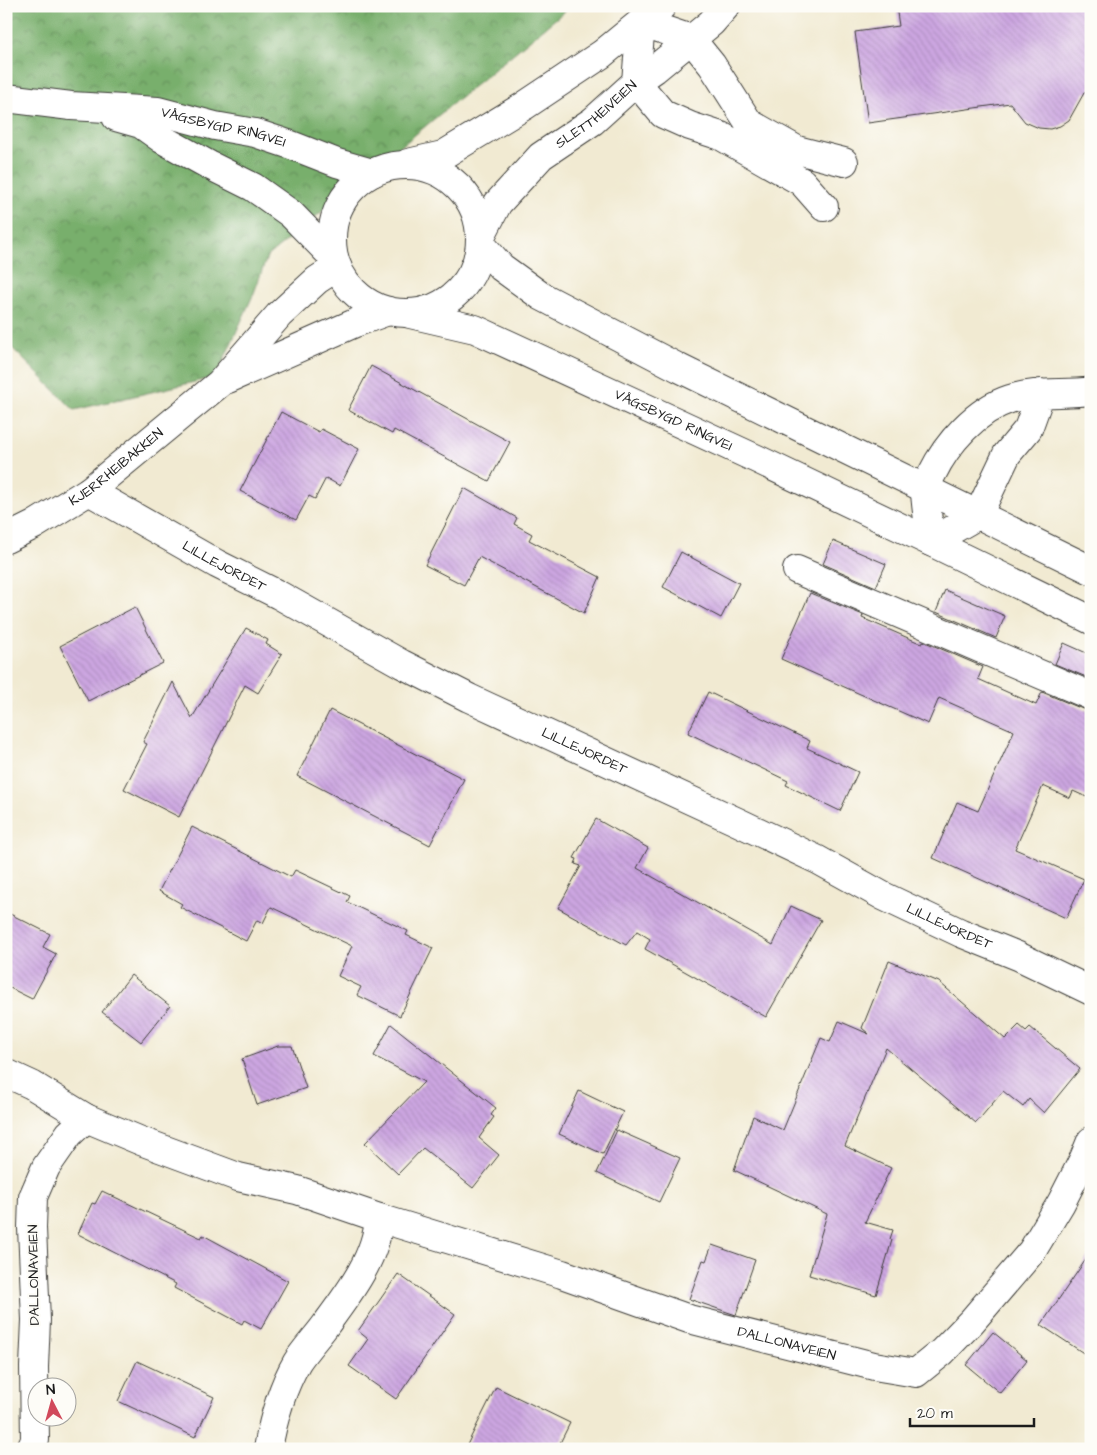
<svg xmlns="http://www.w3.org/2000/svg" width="1097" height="1455" font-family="'Architects Daughter',sans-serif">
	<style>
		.forest { fill: url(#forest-crowns); stroke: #4a6644 }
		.building { fill: url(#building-back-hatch) }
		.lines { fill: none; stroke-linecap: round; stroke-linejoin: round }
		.minor-casing { stroke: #3c3b37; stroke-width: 30 }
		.minor { stroke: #fff; stroke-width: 28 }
		.labels { text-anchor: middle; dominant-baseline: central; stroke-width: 4.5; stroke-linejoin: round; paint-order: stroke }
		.street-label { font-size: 14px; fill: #1c1c1c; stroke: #fdfcf7 }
	</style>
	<defs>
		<pattern id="forest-crowns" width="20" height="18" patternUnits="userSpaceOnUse" patternTransform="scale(1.25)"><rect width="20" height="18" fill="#78af6c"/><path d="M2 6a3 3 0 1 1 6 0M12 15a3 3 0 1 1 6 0" fill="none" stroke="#628e58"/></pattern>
		<pattern id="building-back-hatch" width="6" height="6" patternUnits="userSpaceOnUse" patternTransform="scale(1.25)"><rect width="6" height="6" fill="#cca6e1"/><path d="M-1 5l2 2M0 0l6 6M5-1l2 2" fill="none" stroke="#af8ec0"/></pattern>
	</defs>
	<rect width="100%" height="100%" fill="#fdfcf7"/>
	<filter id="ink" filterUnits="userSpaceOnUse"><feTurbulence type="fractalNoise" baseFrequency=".02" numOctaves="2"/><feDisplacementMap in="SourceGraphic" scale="10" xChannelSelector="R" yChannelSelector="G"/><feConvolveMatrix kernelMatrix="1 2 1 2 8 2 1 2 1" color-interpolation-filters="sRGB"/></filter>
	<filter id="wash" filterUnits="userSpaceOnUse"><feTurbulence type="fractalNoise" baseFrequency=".0096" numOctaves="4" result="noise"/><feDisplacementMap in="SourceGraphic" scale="20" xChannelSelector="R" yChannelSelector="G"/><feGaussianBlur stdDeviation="1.12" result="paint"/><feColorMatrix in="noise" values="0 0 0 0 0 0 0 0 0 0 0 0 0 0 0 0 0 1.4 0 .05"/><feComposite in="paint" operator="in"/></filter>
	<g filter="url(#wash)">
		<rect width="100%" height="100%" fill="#f1ead2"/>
		<path class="forest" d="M 6,6 L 571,6 L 267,257 L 254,293 L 216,377 L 74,410 L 6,342 Z"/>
		<g id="blocks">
			<path class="building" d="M 896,6 L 1091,6 L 1091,92 L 1084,93 L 1069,120 L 1060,126 L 1050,129 L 1039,128 L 1025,122 L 1010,103 L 868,123 L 855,32 L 899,26 Z
				M 371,366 L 510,442 L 489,481 L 394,430 L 392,434 L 348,410 Z
				M 281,412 L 319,432 L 321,429 L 359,449 L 340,486 L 326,478 L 315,499 L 309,496 L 296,520 L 240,491 Z
				M 464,488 L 517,518 L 514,524 L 532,534 L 529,540 L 600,577 L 584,613 L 479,557 L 464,585 L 425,565 Z
				M 833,541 L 886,564 L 876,587 L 823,564 Z
				M 681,552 L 739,583 L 721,618 L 663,587 Z
				M 945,590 L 1005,616 L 996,638 L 936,612 Z
				M 810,593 L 863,615 L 862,618 L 922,644 L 923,641 L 983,667 L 978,679 L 1036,705 L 1042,692 L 1085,710 L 1091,711 L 1091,799 L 1073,791 L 1070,798 L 1043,786 L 1015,849 L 1084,879 L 1066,918 L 933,858 L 957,802 L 978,811 L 1014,731 L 939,698 L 928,724 L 781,659 Z
				M 135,607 L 163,663 L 88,701 L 60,646 Z
				M 246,628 L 268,640 L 266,644 L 282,654 L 258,693 L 245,685 L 179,817 L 124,789 L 147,744 L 143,742 L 173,682 L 192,718 Z
				M 1064,643 L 1091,655 L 1091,679 L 1055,664 Z
				M 708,692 L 810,741 L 807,748 L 858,772 L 840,811 L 786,785 L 788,781 L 688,733 Z
				M 330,710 L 464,779 L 430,845 L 297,776 Z
				M 596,819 L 648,848 L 637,868 L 773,945 L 791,906 L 821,920 L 766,1017 L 645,949 L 650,939 L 637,931 L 626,945 L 558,908 L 581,866 L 575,864 L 577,859 L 574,858 Z
				M 192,827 L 291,877 L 295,870 L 350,896 L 347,902 L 408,931 L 406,935 L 433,948 L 400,1016 L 357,995 L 361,987 L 338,976 L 352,946 L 271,907 L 263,923 L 257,920 L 246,941 L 180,907 L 182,904 L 159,891 Z
				M 6,912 L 50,934 L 43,947 L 56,954 L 32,999 L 6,986 Z
				M 889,961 L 939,982 L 1005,1039 L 1019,1025 L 1026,1031 L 1030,1027 L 1080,1069 L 1044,1113 L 1029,1099 L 1023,1107 L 1003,1091 L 976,1123 L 886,1048 L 845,1146 L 891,1168 L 865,1222 L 893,1230 L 890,1239 L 892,1240 L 876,1295 L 809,1275 L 827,1214 L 734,1170 L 753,1116 L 783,1130 L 821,1038 L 830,1042 L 839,1021 L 869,1034 L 862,1028 Z
				M 131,975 L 170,1006 L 141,1042 L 102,1012 Z
				M 391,1024 L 496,1108 L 491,1115 L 494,1117 L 479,1138 L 499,1155 L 473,1188 L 423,1148 L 398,1174 L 365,1143 L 424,1082 L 374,1056 Z
				M 278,1046 L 292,1046 L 306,1088 L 257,1105 L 242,1059 Z
				M 579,1091 L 623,1112 L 603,1154 L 559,1134 Z
				M 617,1130 L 680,1158 L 659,1202 L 597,1173 Z
				M 102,1191 L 201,1238 L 203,1235 L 288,1281 L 261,1329 L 244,1320 L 242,1324 L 174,1288 L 176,1284 L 78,1234 L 92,1203 L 95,1204 Z
				M 712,1245 L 755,1260 L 736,1315 L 689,1299 L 703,1260 L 706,1261 Z
				M 1091,1252 L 1091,1358 L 1041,1325 Z
				M 398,1274 L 455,1314 L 396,1399 L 349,1366 L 368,1339 L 358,1331 Z
				M 993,1332 L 1027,1360 L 1000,1393 L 966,1365 Z
				M 137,1361 L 214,1397 L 195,1437 L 118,1401 Z
				M 496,1387 L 570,1423 L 557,1449 L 465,1449 Z"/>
		</g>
	</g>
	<g filter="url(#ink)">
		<use href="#blocks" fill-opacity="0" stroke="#3c3b37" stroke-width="1"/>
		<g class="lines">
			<g class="minor-casing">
				<g id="minor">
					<path id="s1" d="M 6,98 L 71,106 L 158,111 L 215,126 L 255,133 L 291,145 L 337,163 L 372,173"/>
					<path d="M 116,117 L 141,124 L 162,139 L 209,165 L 253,187 L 291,214 L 334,258"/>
					<path d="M 408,163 L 443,155 L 524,106 L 602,54 L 641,22 L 662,6"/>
					<circle cx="406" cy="239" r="74"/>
					<path d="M 824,207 L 802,182 L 721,136 L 690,126 L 663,114 L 636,82 L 641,22 L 691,39 L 712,65 L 749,123 L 797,150 L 844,162"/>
					<path id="s2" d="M 481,236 L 498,203 L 541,156 L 593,121 L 636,82 L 655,69 L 711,23 L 726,6"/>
					<path d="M 481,244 L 501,267 L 541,296 L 679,368 L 1091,570"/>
					<path id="s3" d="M 410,314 L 475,329 L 757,459 L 931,542 L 1091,620"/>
					<path d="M 228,379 L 355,323 L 388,311"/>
					<path d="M 1041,393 L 1028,429 L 1007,454 L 978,515 L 931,542 C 930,531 924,497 925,488 C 926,484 930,478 932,474 C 947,443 976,410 1010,399 C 1037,390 1064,395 1091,391"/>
					<path id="s4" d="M 89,491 L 217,564 L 279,595 L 402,664 L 469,698 L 740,823 L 818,860 L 883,896 L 961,933 L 1018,956 L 1091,991"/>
					<path id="s5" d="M 6,539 L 34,525 L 89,491 L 220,383 L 279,315 L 317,280 L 337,267"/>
					<path d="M 797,570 L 1091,696"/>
					<path id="s6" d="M 6,1073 L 32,1085 L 86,1118 L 141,1141 L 238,1177 L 297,1190 L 379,1218 L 562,1274 L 689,1319 L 874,1366 L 916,1373 L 942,1352 L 972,1321 L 1032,1251 L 1061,1203 L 1084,1158 L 1091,1141"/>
					<path d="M 31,1449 L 35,1440 L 34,1367 L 36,1320 L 32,1228 L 33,1197 L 46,1167 L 69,1134 L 86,1118"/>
					<path d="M 268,1449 C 273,1420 282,1388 297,1362 C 306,1348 318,1336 327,1323 C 350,1292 377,1256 379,1218"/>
				</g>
			</g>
			<use href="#minor" class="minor"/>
		</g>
	</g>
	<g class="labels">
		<g class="street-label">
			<text stroke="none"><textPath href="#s2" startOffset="170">SLETTHEIVEIEN</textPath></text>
			<text stroke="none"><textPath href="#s1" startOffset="220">VÅGSBYGD RINGVEI</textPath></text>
			<text stroke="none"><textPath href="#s3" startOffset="285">VÅGSBYGD RINGVEI</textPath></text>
			<text stroke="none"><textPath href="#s5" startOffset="132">KJERRHEIBAKKEN</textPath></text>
			<text stroke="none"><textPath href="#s4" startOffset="155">LILLEJORDET</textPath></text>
			<text stroke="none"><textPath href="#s4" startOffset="560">LILLEJORDET</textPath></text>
			<text stroke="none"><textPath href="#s4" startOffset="965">LILLEJORDET</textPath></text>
			<text transform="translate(34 1275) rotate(-91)">DALLONAVEIEN</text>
			<text stroke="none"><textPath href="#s6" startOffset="829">DALLONAVEIEN</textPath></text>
		</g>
	</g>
	<rect width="1097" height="1455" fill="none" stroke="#fdfcf7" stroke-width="25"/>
	<g transform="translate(52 1402) rotate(354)"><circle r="24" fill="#fdfcf7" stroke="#a3a29f"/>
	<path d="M0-4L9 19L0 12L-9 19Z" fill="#d1495b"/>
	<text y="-8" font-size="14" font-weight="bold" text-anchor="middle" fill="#1c1c1c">N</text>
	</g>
	<path d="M910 1418v8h124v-8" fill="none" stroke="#1c1c1c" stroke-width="2.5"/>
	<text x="917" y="1418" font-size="15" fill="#1c1c1c" stroke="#fdfcf7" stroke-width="4" paint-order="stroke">20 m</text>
</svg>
